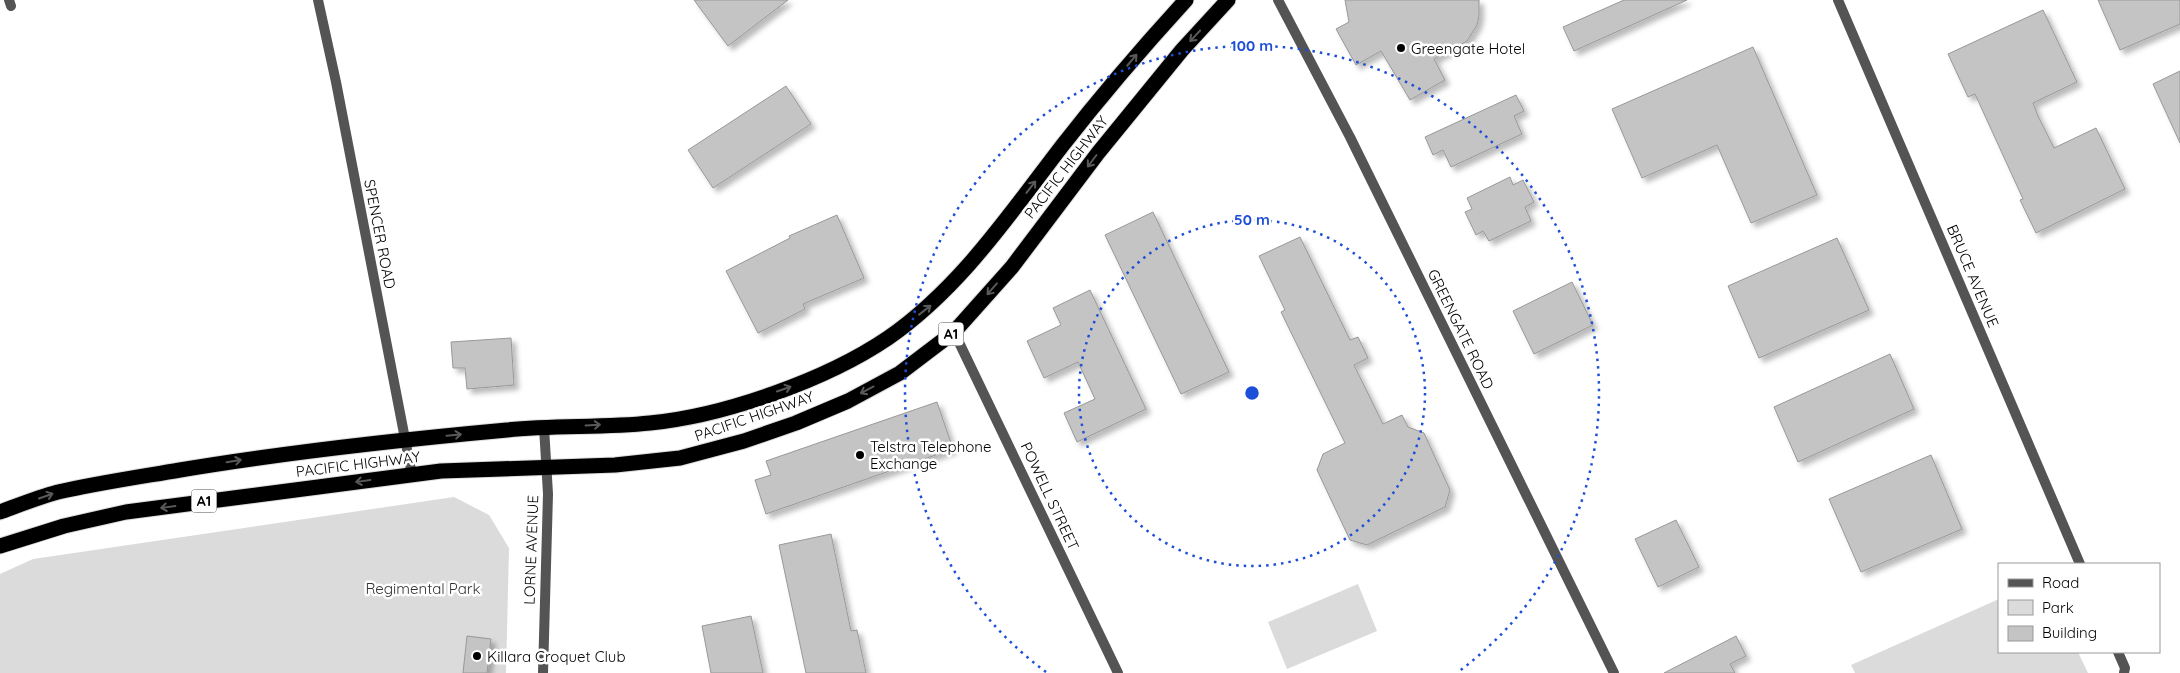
<svg xmlns="http://www.w3.org/2000/svg" width="2180" height="673" font-family="Quicksand,sans-serif">
	<style>
		.green { fill: #dbdbdb }
		.building { fill: #c4c4c4; stroke: #989898; filter: url(#shadow) }
		.lines { fill: none; stroke-linecap: round; stroke-linejoin: round }
		.highway-casing { stroke: #dbdbdb; stroke-width: 17 }
		.street { stroke: #545454; stroke-width: 10 }
		.highway { stroke: #000; stroke-width: 15 }
		.oneway { stroke: #595959 }
		.ring { fill: none; stroke: #1d4ed8; stroke-width: 2.5; stroke-dasharray: 2.5 5 }
		.poi-dot { fill: #000; stroke: #fff; stroke-width: 2 }
		.labels { text-anchor: middle; dominant-baseline: central; stroke-width: 5; stroke-linejoin: round; paint-order: stroke }
		.shield { fill: #fff; stroke: #4c4c4c; stroke-width: 1 }
		.shield-label { font-size: 14px; font-weight: bold; fill: #000 }
		.poi-label { font-size: 15px; fill: #000; stroke: #fff; text-anchor: start }
		.street-label { font-size: 15px; fill: #000; stroke: #fff }
		.park-label { font-size: 15px; fill: #323232; stroke: #fff }
		.centre { fill: #1d4ed8; stroke: #fff; stroke-width: 2.5 }
		.ring-label { font-size: 15px; text-anchor: middle; font-weight: bold; fill: #1d4ed8; stroke: #fff; stroke-width: 5; stroke-linejoin: round; paint-order: stroke }
	</style>
	<defs>
		<filter id="shadow"><feDropShadow dx="4.5" dy="4.5" stdDeviation="2.5" flood-color="#0004"/></filter>
	</defs>
	<rect width="100%" height="100%" fill="#fff"/>
	<path class="green" d="M 454,497 L 489,515 L 509,548 L 506,673 L 0,673 L 0,574 L 33,559 Z
		M 1358,584 L 1377,631 L 1287,669 L 1268,622 Z
		M 1999,599 L 1999,652 L 2078,652 L 2088,673 L 1855,673 L 1851,665 Z"/>
	<path class="building" d="M 694,0 L 788,0 L 728,46 Z
		M 1345,0 L 1479,0 L 1479,16 L 1477,25 L 1467,41 L 1434,59 L 1445,80 L 1410,100 L 1381,51 L 1356,65 L 1336,29 L 1349,22 Z
		M 1624,0 L 1687,0 L 1574,51 L 1563,27 Z
		M 2098,0 L 2180,0 L 2180,24 L 2120,50 Z
		M 2043,10 L 2077,82 L 2033,103 L 2038,116 L 2054,148 L 2096,128 L 2125,189 L 2036,233 L 2020,200 L 2023,199 L 1975,94 L 1968,97 L 1948,54 Z
		M 1753,47 L 1817,195 L 1751,223 L 1717,145 L 1642,178 L 1612,109 Z
		M 2180,71 L 2180,143 L 2153,84 Z
		M 786,86 L 811,124 L 713,188 L 688,150 Z
		M 1516,95 L 1524,111 L 1514,116 L 1522,134 L 1451,167 L 1443,150 L 1433,155 L 1425,137 Z
		M 1510,177 L 1513,185 L 1523,180 L 1534,202 L 1525,207 L 1531,221 L 1489,241 L 1483,231 L 1476,235 L 1465,212 L 1472,209 L 1467,198 Z
		M 1153,212 L 1229,372 L 1181,394 L 1105,235 Z
		M 837,215 L 864,278 L 803,304 L 805,309 L 758,333 L 726,271 L 790,238 L 789,236 Z
		M 1300,237 L 1350,340 L 1358,337 L 1368,358 L 1354,365 L 1383,424 L 1402,415 L 1408,427 L 1424,433 L 1450,490 L 1445,507 L 1367,545 L 1350,540 L 1317,470 L 1323,454 L 1345,443 L 1281,312 L 1285,310 L 1259,256 Z
		M 1837,238 L 1869,310 L 1759,358 L 1728,286 Z
		M 1572,282 L 1593,325 L 1534,354 L 1513,311 Z
		M 1090,290 L 1146,409 L 1077,442 L 1064,413 L 1095,399 L 1078,362 L 1044,378 L 1027,341 L 1061,325 L 1053,308 Z
		M 511,338 L 514,385 L 467,389 L 465,368 L 453,368 L 451,342 Z
		M 1890,354 L 1914,409 L 1798,462 L 1774,407 Z
		M 937,402 L 953,449 L 766,514 L 755,480 L 771,475 L 766,461 Z
		M 1931,455 L 1962,529 L 1861,572 L 1829,499 Z
		M 1676,520 L 1699,567 L 1658,587 L 1635,539 Z
		M 831,534 L 851,631 L 857,630 L 866,673 L 806,673 L 779,545 Z
		M 751,616 L 763,673 L 711,673 L 702,626 Z
		M 467,636 L 491,639 L 487,673 L 463,673 Z
		M 1736,636 L 1746,656 L 1730,664 L 1735,673 L 1664,673 Z"/>
	<g class="lines">
		<g class="highway-casing">
			<path id="highway" d="M 0,512 C 19,505 39,497 58,492 C 98,483 139,477 180,470 C 288,452 397,440 507,430 C 554,425 603,428 650,423 C 724,416 826,380 888,338 C 960,288 1009,215 1062,146 C 1101,96 1143,47 1186,0
				M 0,546 L 64,526 L 126,512 L 249,496 L 441,471 L 615,465 L 680,458 L 744,441 L 796,423 L 848,401 L 900,373 L 954,332 L 1012,267 L 1098,153 L 1182,50 L 1228,0"/>
		</g>
		<path class="street" d="M 9,0 L 11,6
			M 318,0 L 336,82 L 412,475
			M 1278,0 L 1350,137 L 1614,673
			M 1838,0 L 2080,564
			M 954,332 L 1118,673
			M 2118,652 L 2125,668 L 2124,673
			M 543,673 L 548,494 L 544,427"/>
		<use href="#highway" class="highway"/>
	</g>
	<defs><path id="oneway-shaft" d="M-6 0H5M1.5-3L5.5 0L1.5 3" fill="none" stroke-width="1.6" stroke-linecap="round" stroke-linejoin="round" transform="scale(1.25)"/></defs>
	<g class="oneway">
		<use href="#oneway-shaft" transform="translate(1195 36) rotate(133)"/>
		<use href="#oneway-shaft" transform="translate(1132 60) rotate(-50)"/>
		<use href="#oneway-shaft" transform="translate(1092 161) rotate(127)"/>
		<use href="#oneway-shaft" transform="translate(1031 187) rotate(-52)"/>
		<use href="#oneway-shaft" transform="translate(992 289) rotate(131)"/>
		<use href="#oneway-shaft" transform="translate(925 310) rotate(-38)"/>
		<use href="#oneway-shaft" transform="translate(784 389) rotate(-19)"/>
		<use href="#oneway-shaft" transform="translate(867 390) rotate(152)"/>
		<use href="#oneway-shaft" transform="translate(593 425) rotate(-3)"/>
		<use href="#oneway-shaft" transform="translate(454 435) rotate(-5)"/>
		<use href="#oneway-shaft" transform="translate(234 461) rotate(-9)"/>
		<use href="#oneway-shaft" transform="translate(363 481) rotate(172)"/>
		<use href="#oneway-shaft" transform="translate(46 496) rotate(-19)"/>
		<use href="#oneway-shaft" transform="translate(168 507) rotate(172)"/>
	</g>
	<g class="ring">
		<circle cx="1252" cy="393" r="173"/>
		<path d="M1046 672A347 347 0 1 1 1458 672"/>
	</g>
	<g class="poi-dot">
		<circle cx="1401" cy="48" r="5"/>
		<circle cx="860" cy="455" r="5"/>
		<circle cx="477" cy="656" r="5"/>
	</g>
	<g class="labels">
		<g class="shield">
			<rect x="938.5" y="322.5" width="25" height="23" rx="4"/>
			<rect x="191.5" y="489.5" width="25" height="23" rx="4"/>
		</g>
		<g class="shield-label">
			<text x="951" y="334">A1</text>
			<text x="204" y="501">A1</text>
		</g>
		<g class="poi-label">
			<text x="1411" y="48">Greengate Hotel</text>
			<text x="870" y="446">Telstra Telephone<tspan x="870" dy="17">Exchange</tspan></text>
			<text x="487" y="656">Killara Croquet Club</text>
		</g>
		<g class="street-label">
			<text transform="translate(1066 167) rotate(-52)">PACIFIC HIGHWAY</text>
			<text transform="translate(380 234) rotate(79)">SPENCER ROAD</text>
			<text transform="translate(1973 276) rotate(67)">BRUCE AVENUE</text>
			<text transform="translate(1461 329) rotate(64)">GREENGATE ROAD</text>
			<text transform="translate(754 416) rotate(-19)">PACIFIC HIGHWAY</text>
			<text transform="translate(358 464) rotate(-7)">PACIFIC HIGHWAY</text>
			<text transform="translate(1050 496) rotate(65)">POWELL STREET</text>
			<text transform="translate(531 550) rotate(-88)">LORNE AVENUE</text>
		</g>
		<g class="park-label">
			<text x="423" y="588">Regimental Park</text>
		</g>
	</g>
	<circle cx="1252" cy="393" r="8" class="centre"/>
	<g class="ring-label">
		<text x="1252" y="51">100 m</text>
		<text x="1252" y="225">50 m</text>
	</g>
	<rect x="1998" y="563" width="162" height="90" fill="#ffffff" stroke="#999999"/>
	<rect x="2008" y="579" width="25" height="8" fill="#545454" stroke="#999999"/>
	<text x="2042" y="588" font-size="15" fill="#000000">Road</text>
	<rect x="2008" y="600" width="25" height="15" fill="#dbdbdb" stroke="#999999"/>
	<text x="2042" y="613" font-size="15" fill="#000000">Park</text>
	<rect x="2008" y="626" width="25" height="15" fill="#c4c4c4" stroke="#999999"/>
	<text x="2042" y="638" font-size="15" fill="#000000">Building</text>
</svg>
